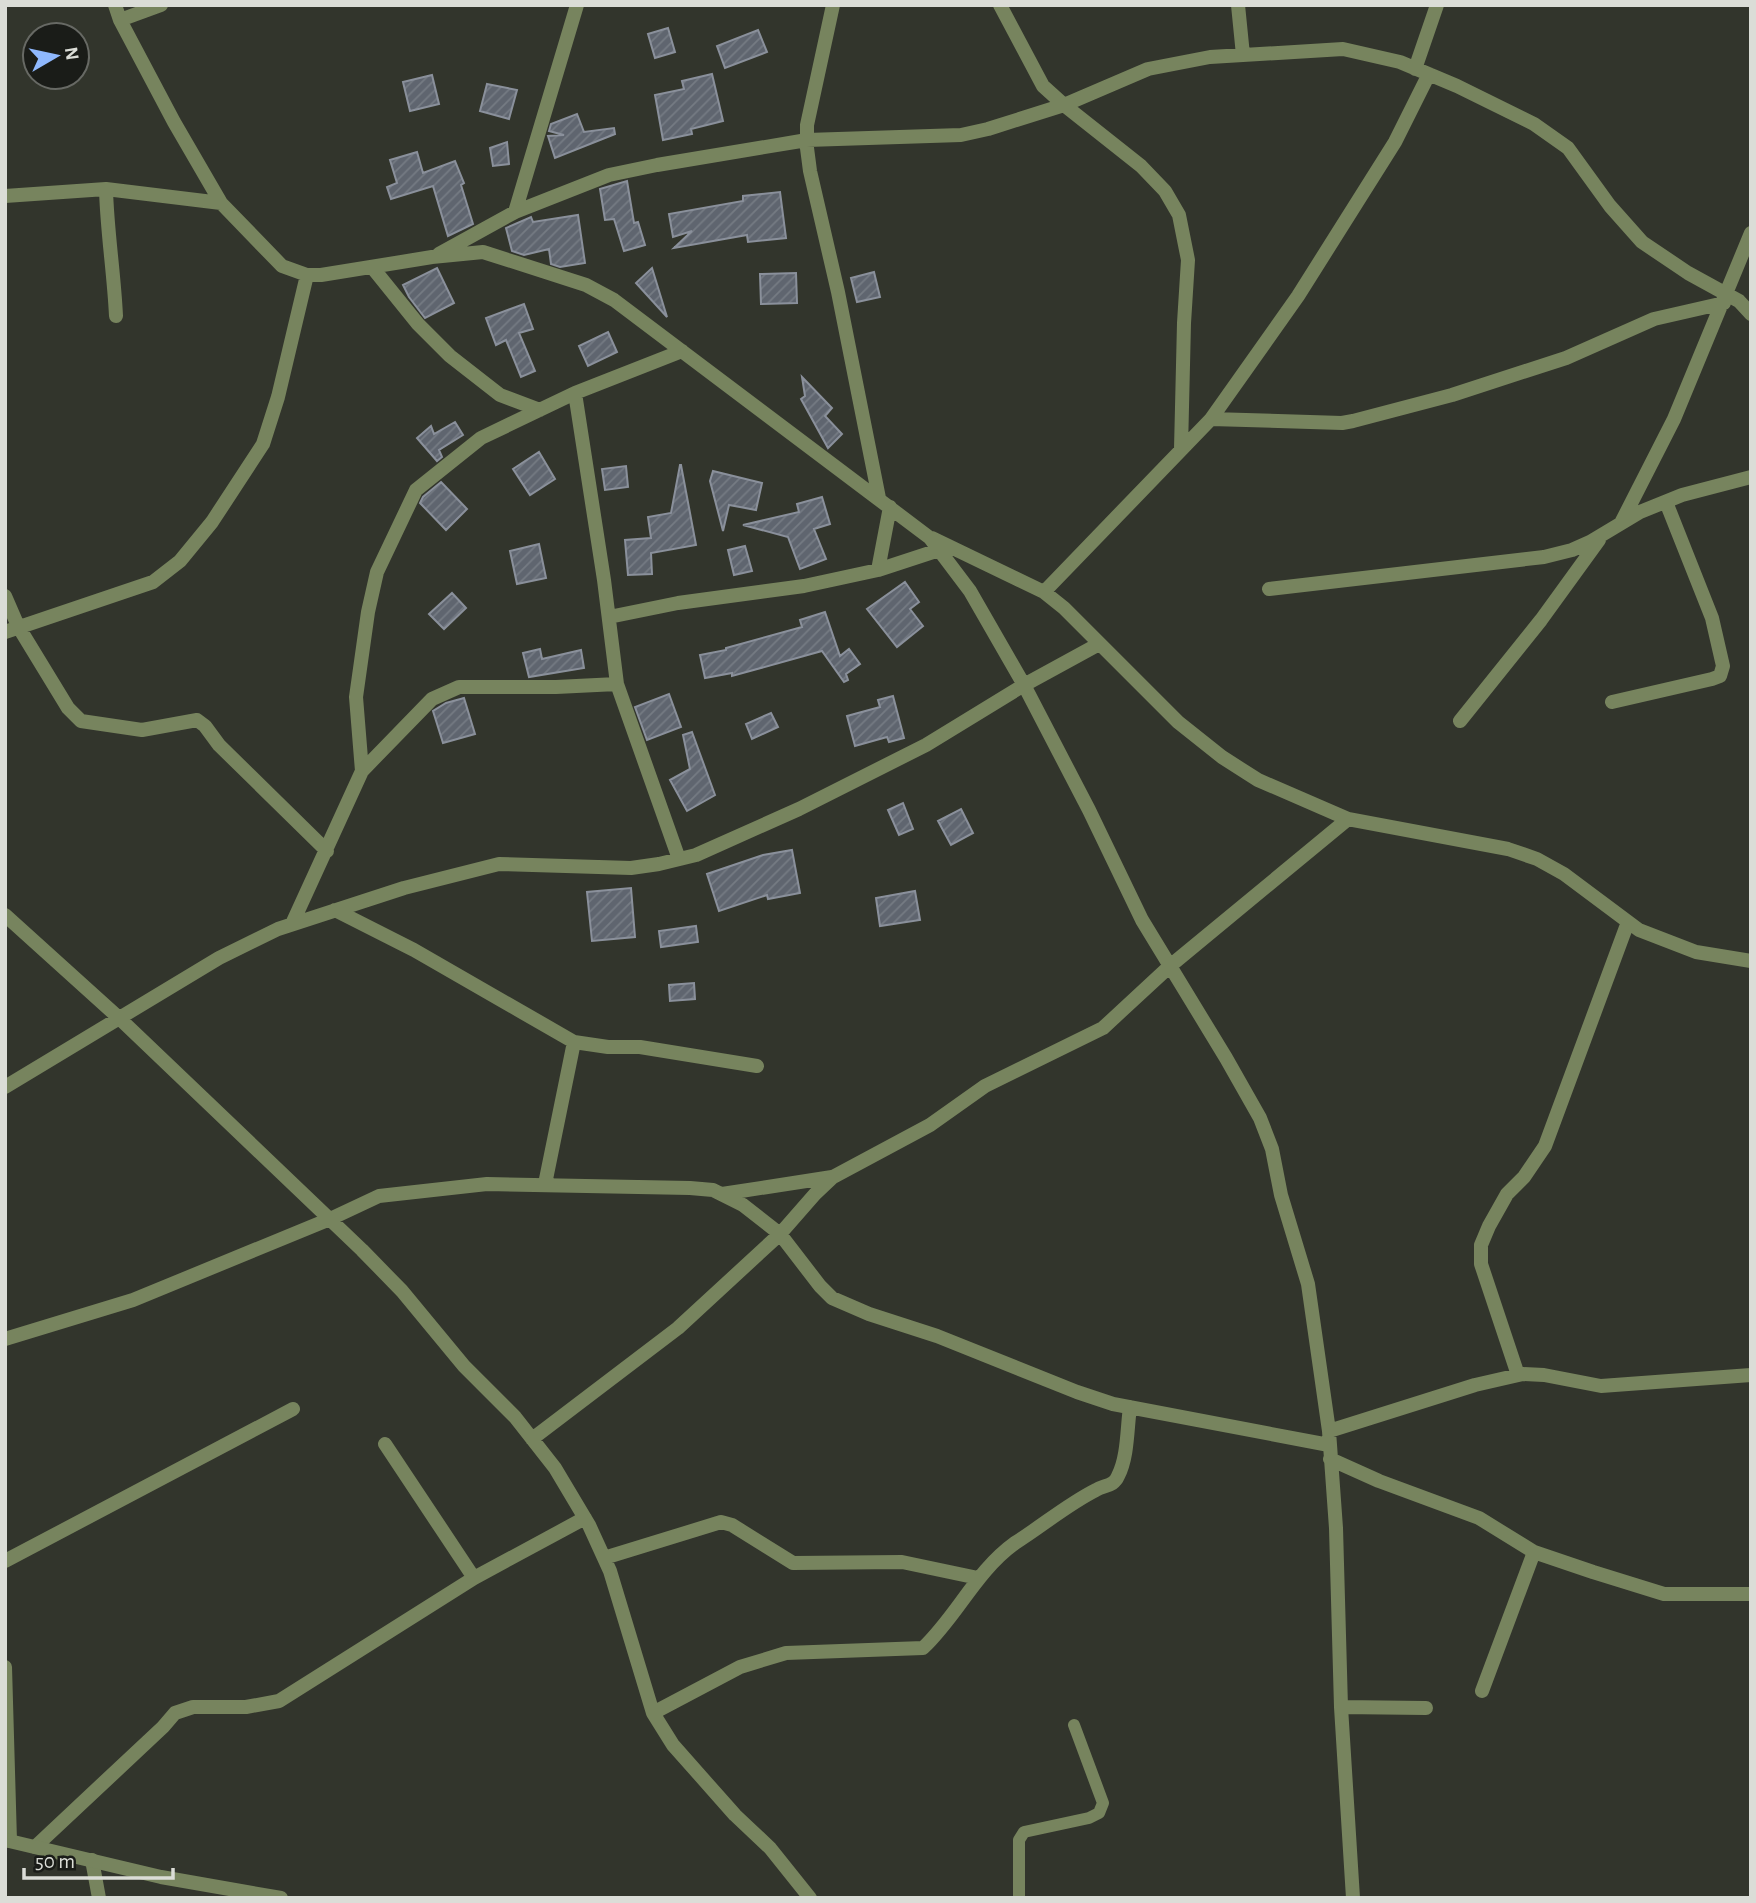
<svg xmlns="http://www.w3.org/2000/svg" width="1756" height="1903" font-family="'Alegreya Sans',sans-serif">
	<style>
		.building { fill: url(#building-hatch); stroke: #8a909b; stroke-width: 2 }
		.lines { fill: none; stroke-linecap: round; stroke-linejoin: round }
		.service { stroke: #77845e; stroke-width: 12 }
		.minor { stroke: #77845e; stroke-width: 14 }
		.tertiary { stroke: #77845e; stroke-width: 14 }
	</style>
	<defs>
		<pattern id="building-hatch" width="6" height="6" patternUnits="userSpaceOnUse" patternTransform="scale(1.75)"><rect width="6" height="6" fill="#5f656f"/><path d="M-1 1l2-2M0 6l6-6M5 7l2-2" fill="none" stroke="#757b83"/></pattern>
	</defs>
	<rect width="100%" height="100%" fill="#32352c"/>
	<path class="building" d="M 668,28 L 675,52 L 655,58 L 648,34 Z
		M 758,30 L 767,52 L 725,68 L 717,46 Z
		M 712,74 L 723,121 L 691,129 L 692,134 L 663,140 L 655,95 L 684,89 L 682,81 Z
		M 432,75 L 439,104 L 410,111 L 403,82 Z
		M 487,84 L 517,90 L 509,119 L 480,111 Z
		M 577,114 L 584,132 L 614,128 L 615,134 L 555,158 L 548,136 L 564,135 L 549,131 L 551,124 Z
		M 507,142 L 509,164 L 493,166 L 490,148 Z
		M 417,152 L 423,173 L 455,161 L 464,183 L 461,185 L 473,224 L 448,236 L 433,186 L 391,199 L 387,187 L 397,183 L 390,160 Z
		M 627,181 L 634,223 L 638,222 L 645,245 L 624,251 L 614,219 L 605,220 L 600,189 Z
		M 780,192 L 786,238 L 748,242 L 747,235 L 674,248 L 692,231 L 673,237 L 669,214 L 743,201 L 743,196 Z
		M 578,215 L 585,263 L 560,267 L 551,264 L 549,249 L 524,255 L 512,251 L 506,228 L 531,217 L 533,222 Z
		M 437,268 L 454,303 L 425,318 L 409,297 L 403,285 Z
		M 652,268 L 667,317 L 636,283 Z
		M 874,272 L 880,297 L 857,302 L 851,278 Z
		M 796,273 L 797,303 L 761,304 L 760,274 Z
		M 524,304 L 533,329 L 519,333 L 535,371 L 521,377 L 506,340 L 496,345 L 486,318 Z
		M 608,332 L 617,352 L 588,366 L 579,346 Z
		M 802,377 L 832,408 L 825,416 L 842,434 L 828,448 L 801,399 L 805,396 Z
		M 455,422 L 463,435 L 439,450 L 442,457 L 437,461 L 417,438 L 431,426 L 434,434 Z
		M 539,452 L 555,479 L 530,495 L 513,469 Z
		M 680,465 L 681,465 L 696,545 L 651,553 L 652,574 L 628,575 L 625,540 L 651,538 L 648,517 L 671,513 Z
		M 626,466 L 628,487 L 605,490 L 602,469 Z
		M 713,471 L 762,483 L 756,510 L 729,505 L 723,531 L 710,481 Z
		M 441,482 L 467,509 L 446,530 L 420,503 L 423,497 Z
		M 822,497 L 830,524 L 814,529 L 826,559 L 800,569 L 788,537 L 743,525 L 799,512 L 797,504 Z
		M 539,544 L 546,578 L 517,584 L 510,551 Z
		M 745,546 L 752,571 L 734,575 L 728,550 Z
		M 905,582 L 919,602 L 910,609 L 923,626 L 897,647 L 867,609 Z
		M 452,593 L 466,608 L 444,629 L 429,614 Z
		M 825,612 L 840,656 L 849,649 L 860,664 L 846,674 L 848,680 L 844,682 L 822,651 L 732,676 L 732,673 L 705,678 L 700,655 L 726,650 L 726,648 L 802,627 L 800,620 Z
		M 540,649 L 542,659 L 581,650 L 584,668 L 529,677 L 523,653 Z
		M 669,694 L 681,727 L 647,740 L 635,707 Z
		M 893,696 L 904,738 L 889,742 L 887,737 L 855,746 L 847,716 L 880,707 L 878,700 Z
		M 464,698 L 475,734 L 443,743 L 433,711 L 446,703 Z
		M 771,713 L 778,727 L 752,739 L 746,724 Z
		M 692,732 L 715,795 L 687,811 L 670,780 L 690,769 L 683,735 Z
		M 903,803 L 913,829 L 899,835 L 888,810 Z
		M 961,809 L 973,833 L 951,845 L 938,821 Z
		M 792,850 L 800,893 L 768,899 L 767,895 L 719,911 L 707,874 L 763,855 Z
		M 631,888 L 635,937 L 592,941 L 587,892 Z
		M 915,891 L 920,920 L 880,926 L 876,898 Z
		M 696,926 L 698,942 L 661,947 L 659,931 Z
		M 694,983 L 695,999 L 670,1001 L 669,985 Z"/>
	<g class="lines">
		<path class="service" d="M 1019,1898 L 1019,1840 L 1024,1832 L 1089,1818 L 1099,1813 L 1103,1803 L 1074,1725"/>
		<path class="minor" d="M 115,5 L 120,20 L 174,122 L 221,203 L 282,266 L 307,275 L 321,275 L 432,257 L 483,252 L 586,285 L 614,300 L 930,538 L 970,591 L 1024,685 L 1089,810 L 1142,920 L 1226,1058 L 1260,1118 L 1272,1149 L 1281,1195 L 1308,1284 L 1329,1431 L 1336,1528 L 1341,1707 L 1353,1898
			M 833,5 L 807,125 L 807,148 L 810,171 L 838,292 L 879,498
			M 1000,5 L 1043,86 L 1064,105 L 1141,166 L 1165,191 L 1179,215 L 1188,260 L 1184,323 L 1181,449
			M 1238,5 L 1243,55
			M 120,20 L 161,5
			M 1415,69 L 1437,5
			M 106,189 C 107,231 114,273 116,316
			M 5,196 L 106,189 L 221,203
			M 515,212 L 577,5
			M 439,254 L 515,212 L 609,175 L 657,165 L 807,140 L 961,135 L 988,129 L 1064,105 L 1148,69 L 1210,57 L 1343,49 L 1400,62 L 1457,86 L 1534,124 L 1568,148 L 1610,206 L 1642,242 L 1688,273 L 1739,301 L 1751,314
			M 372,267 L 418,324 L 450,356 L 500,395 L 540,410
			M 575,393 L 604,580 L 617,684 L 679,859
			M 1211,419 L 1342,423 L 1353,421 L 1452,395 L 1566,358 L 1654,319 L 1724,303
			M 1621,523 L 1674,419 L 1751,233
			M 932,538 L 1044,592 L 1064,608 L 1178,722 L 1222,757 L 1258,780 L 1348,819 L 1508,849 L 1537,859 L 1564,874 L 1639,930 L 1696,952 L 1751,961
			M 878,570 L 890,507
			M 1269,589 L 1544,557 L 1572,550 L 1590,542 L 1640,512 L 1682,495 L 1751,477
			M 1044,592 L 1211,419 L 1298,296 L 1395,142 L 1429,74
			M 5,596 L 18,626 L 68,708 L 81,721 L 142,730 L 197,720 L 205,726 L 219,745 L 327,851
			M 609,617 L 678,603 L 804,586 L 878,570 L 939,550
			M 5,632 L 153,582 L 180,561 L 212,522 L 263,444 L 278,397 L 307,275
			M 1612,702 L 1712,679 L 1720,676 L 1723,666 L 1712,618 L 1666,502
			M 1460,721 L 1541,620 L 1599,540
			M 362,771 L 356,697 L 368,612 L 377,572 L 416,490 L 481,438 L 575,393 L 682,351
			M 335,910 L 414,950 L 574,1042 L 608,1047 L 640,1047 L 757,1066
			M 5,915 L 119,1018 L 362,1250 L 402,1291 L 464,1366 L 515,1417 L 555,1468 L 589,1525 L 610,1571 L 653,1713 L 673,1745 L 735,1815 L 770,1848 L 810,1898
			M 292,924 L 362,771 L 432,699 L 459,687 L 556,687 L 617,684
			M 5,1087 L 219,958 L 278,929 L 404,888 L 499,864 L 631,868 L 659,864 L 696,855 L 799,809 L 926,745 L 1024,685 L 1099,644
			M 545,1184 L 574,1042
			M 722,1194 L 832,1177
			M 5,1339 L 133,1300 L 330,1219 L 379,1196 L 487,1184 L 690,1188 L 713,1190 L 743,1205 L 780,1234 L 820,1286 L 832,1298 L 869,1314 L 937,1336 L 1077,1392 L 1113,1404 L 1329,1445
			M 1518,1375 L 1481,1264 L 1481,1245 L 1489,1226 L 1507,1194 L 1524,1177 L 1545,1146 L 1628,922
			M 1329,1431 L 1475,1385 L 1523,1374 L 1544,1375 L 1601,1386 L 1751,1375
			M 532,1439 L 678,1328 L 780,1234 L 815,1194 L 833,1177 L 930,1125 L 985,1086 L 1103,1028 L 1170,966 L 1348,819
			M 385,1444 L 474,1578
			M 1330,1459 L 1379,1481 L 1479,1518 L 1534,1552 L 1593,1572 L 1664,1594 L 1751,1594
			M 604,1558 L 721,1522 L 732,1525 L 793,1563 L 902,1562 L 978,1578
			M 5,1561 L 293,1409
			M 5,1667 L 10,1841
			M 1482,1691 L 1534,1552
			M 1341,1707 L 1426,1708
			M 653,1713 L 740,1667 L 786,1653 L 923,1648 C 957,1616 976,1571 1015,1543 C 1042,1526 1068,1504 1096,1490 C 1105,1485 1114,1486 1118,1476 C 1128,1457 1127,1428 1130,1407
			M 35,1847 L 163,1727 L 175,1713 L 193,1707 L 246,1707 L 279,1701 L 474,1578 L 585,1518
			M 92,1860 L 99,1898"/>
		<path class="tertiary" d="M 5,1840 L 161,1877 L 281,1898"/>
	</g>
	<rect width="1756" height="1903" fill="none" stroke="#dbddd7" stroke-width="14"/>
	<g transform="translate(56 56) rotate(81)"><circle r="33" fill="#1a1c18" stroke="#676964" stroke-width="2"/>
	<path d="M0-5L12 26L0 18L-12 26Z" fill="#8fb8fd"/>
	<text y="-10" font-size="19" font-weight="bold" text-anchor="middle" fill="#dbddd7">N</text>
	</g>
	<path d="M24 1868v10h149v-10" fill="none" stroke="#dbddd7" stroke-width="3.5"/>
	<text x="35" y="1868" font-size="21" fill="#dbddd7" stroke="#1a1c18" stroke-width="5" paint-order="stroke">50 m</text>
</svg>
